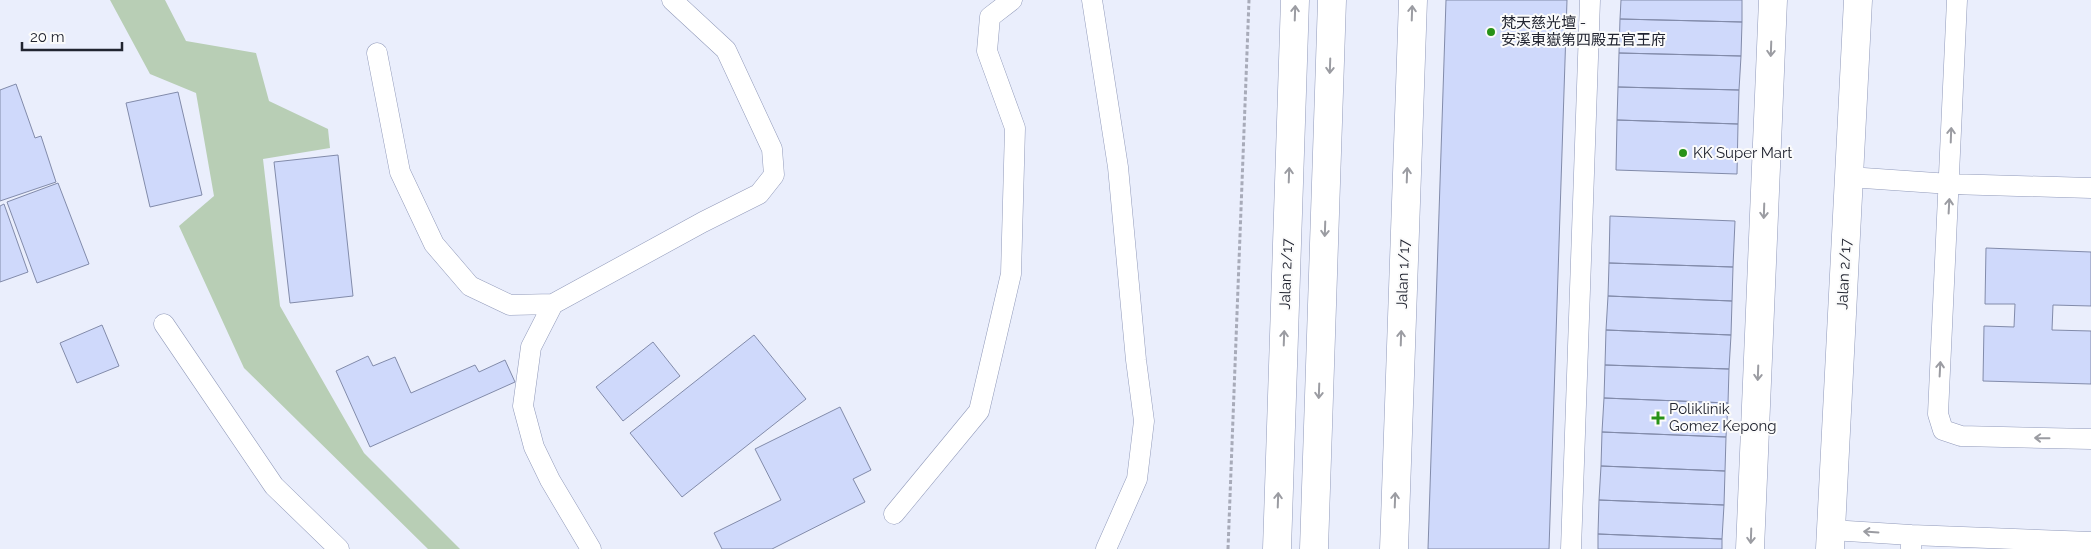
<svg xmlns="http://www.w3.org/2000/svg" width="2091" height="549" font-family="Raleway,'Noto Sans SC',sans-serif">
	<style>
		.green { fill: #b8ceb5 }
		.building { fill: #cfd9fb; stroke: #828baa }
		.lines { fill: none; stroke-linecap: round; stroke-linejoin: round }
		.service-casing { stroke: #919aba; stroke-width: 21 }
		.minor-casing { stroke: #919aba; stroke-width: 29 }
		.tertiary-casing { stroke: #919aba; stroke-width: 29 }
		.path { stroke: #a8abb9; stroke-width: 3; stroke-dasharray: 4 2.5; stroke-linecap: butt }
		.service { stroke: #fff; stroke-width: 20 }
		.minor { stroke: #fff; stroke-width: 28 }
		.tertiary { stroke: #fff; stroke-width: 28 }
		.oneway { stroke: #9b9ca2 }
		.poi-dot { fill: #289218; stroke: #fbfbfb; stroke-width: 2 }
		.labels { text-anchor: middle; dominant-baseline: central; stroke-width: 4; stroke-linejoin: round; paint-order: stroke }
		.poi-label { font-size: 15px; fill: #212430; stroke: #fbfbfb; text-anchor: start }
		.street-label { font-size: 15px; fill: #212430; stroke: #fbfbfb }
	</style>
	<rect width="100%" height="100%" fill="#eaeefc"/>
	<path class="green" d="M 110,0 L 165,0 L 186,41 L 256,53 L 269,101 L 328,129 L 330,148 L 263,159 L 280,306 L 364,453 L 460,549 L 428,549 L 244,368 L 179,226 L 214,196 L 196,93 L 150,74 Z"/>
	<path class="building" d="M 1446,0 L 1567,0 L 1549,549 L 1428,549 Z
		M 1621,0 L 1742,0 L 1742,22 L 1620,19 Z
		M 1620,19 L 1742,22 L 1741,56 L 1619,53 Z
		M 1619,53 L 1741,56 L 1739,90 L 1618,87 Z
		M 16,84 L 35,138 L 41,136 L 56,182 L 0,201 L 0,90 Z
		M 1618,87 L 1739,90 L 1738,124 L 1617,120 Z
		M 178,92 L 202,195 L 150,207 L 126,103 Z
		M 1617,120 L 1738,124 L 1737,174 L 1616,170 Z
		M 338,155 L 353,296 L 290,303 L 274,162 Z
		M 58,183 L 89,264 L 37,283 L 7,202 Z
		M 4,204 L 28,272 L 0,282 L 0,206 Z
		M 1610,216 L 1735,221 L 1733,267 L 1609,263 Z
		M 1986,248 L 2091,252 L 2091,306 L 2053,305 L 2052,330 L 2091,331 L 2091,384 L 1983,381 L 1984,326 L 2014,327 L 2015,304 L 1985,304 Z
		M 1609,263 L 1733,267 L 1732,301 L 1608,296 Z
		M 1608,296 L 1732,301 L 1731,335 L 1606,330 Z
		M 102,325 L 119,366 L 77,383 L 60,343 Z
		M 1606,330 L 1731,335 L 1729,369 L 1605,365 Z
		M 754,335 L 806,399 L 682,497 L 630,433 Z
		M 653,342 L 680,376 L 623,421 L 596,387 Z
		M 368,356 L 373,366 L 395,357 L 411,393 L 475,365 L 479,372 L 505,360 L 515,382 L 370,447 L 336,371 Z
		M 1605,365 L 1729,369 L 1728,403 L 1604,398 Z
		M 1604,398 L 1728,403 L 1726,437 L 1602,432 Z
		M 840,407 L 871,470 L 853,479 L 865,502 L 772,549 L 722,549 L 714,533 L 781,500 L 755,449 Z
		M 1602,432 L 1726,437 L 1725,471 L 1601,466 Z
		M 1601,466 L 1725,471 L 1724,505 L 1599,500 Z
		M 1599,500 L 1724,505 L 1722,539 L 1598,534 Z
		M 1598,534 L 1722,539 L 1722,549 L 1598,549 Z"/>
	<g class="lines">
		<g class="service-casing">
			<path id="service" d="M 1092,0 L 1118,167 L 1136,360 L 1144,421 L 1137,479 L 1106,549
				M 1957,0 L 1938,414 L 1943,430 L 1961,436 L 2091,439
				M 377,53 L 400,172 L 434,244 L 470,286 L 510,305 L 553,304
				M 1849,177 L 1950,184 L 2091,188
				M 164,324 L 274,486 L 339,549
				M 894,514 L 979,411 L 1011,274 L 1015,128 L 987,51 L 990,17 L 1012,0
				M 1831,530 L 1911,535
				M 591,549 L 550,480 L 534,447 L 523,406 L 531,347 L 553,304 L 703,222 L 759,194 L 774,175 L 772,149 L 726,50 L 672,0
				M 1571,549 L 1590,0
				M 1911,549 L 1911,535 L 2091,542"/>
		</g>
		<g class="minor-casing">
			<path id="minor" d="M 1394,549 L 1413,0
				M 1750,549 L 1773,0
				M 1830,549 L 1858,0"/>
		</g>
		<g class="tertiary-casing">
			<path id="tertiary" d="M 1277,549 L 1295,0
				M 1314,549 L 1332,0"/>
		</g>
		<path class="path" d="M 1228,549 L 1249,0"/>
		<use href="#service" class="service"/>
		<use href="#minor" class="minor"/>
		<use href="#tertiary" class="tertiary"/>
	</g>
	<defs><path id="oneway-shaft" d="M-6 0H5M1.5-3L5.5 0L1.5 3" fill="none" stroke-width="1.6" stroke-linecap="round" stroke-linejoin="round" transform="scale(1.25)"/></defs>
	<g class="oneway">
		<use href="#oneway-shaft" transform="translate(1295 13) rotate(-88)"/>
		<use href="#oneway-shaft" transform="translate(1412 13) rotate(-88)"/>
		<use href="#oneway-shaft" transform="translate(1771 49) rotate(92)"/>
		<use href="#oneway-shaft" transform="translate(1330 66) rotate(92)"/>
		<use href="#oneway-shaft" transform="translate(1951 135) rotate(-88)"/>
		<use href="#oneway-shaft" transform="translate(1289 175) rotate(-88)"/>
		<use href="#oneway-shaft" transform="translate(1407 175) rotate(-88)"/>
		<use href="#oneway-shaft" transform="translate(1949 206) rotate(-87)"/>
		<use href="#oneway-shaft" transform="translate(1764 211) rotate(92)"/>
		<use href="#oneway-shaft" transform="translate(1325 229) rotate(92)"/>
		<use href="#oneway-shaft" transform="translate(1284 338) rotate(-88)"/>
		<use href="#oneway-shaft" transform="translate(1401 338) rotate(-88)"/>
		<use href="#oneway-shaft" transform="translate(1940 369) rotate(-87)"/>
		<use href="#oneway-shaft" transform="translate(1758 373) rotate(92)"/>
		<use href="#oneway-shaft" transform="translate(1319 391) rotate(92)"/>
		<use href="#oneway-shaft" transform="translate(2042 438) rotate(-179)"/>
		<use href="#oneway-shaft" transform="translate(1278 500) rotate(-88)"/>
		<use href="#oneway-shaft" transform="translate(1395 500) rotate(-88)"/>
		<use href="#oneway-shaft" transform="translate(1871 532) rotate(-176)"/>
		<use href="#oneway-shaft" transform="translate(1751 536) rotate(92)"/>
	</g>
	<g class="poi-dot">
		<circle cx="1491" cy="32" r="5"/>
		<circle cx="1683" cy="153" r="5"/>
		<path d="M1655.5 410.5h5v5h5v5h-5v5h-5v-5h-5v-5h5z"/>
	</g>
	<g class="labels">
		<g class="poi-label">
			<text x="1501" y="23">梵天慈光壇 -<tspan x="1501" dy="17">安溪東嶽第四殿五官王府</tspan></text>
			<text x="1693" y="153">KK Super Mart</text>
			<text x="1669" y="409">Poliklinik<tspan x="1669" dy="17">Gomez Kepong</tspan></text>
		</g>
		<g class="street-label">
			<text transform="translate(1286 274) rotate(-88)">Jalan 2/17</text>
			<text transform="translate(1403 274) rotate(-88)">Jalan 1/17</text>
			<text transform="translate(1844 274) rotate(-87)">Jalan 2/17</text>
		</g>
	</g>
	<path d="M22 42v8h100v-8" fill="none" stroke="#212430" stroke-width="2.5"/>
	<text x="30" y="42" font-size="15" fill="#212430" stroke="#fbfbfb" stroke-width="4" paint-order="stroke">20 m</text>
</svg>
